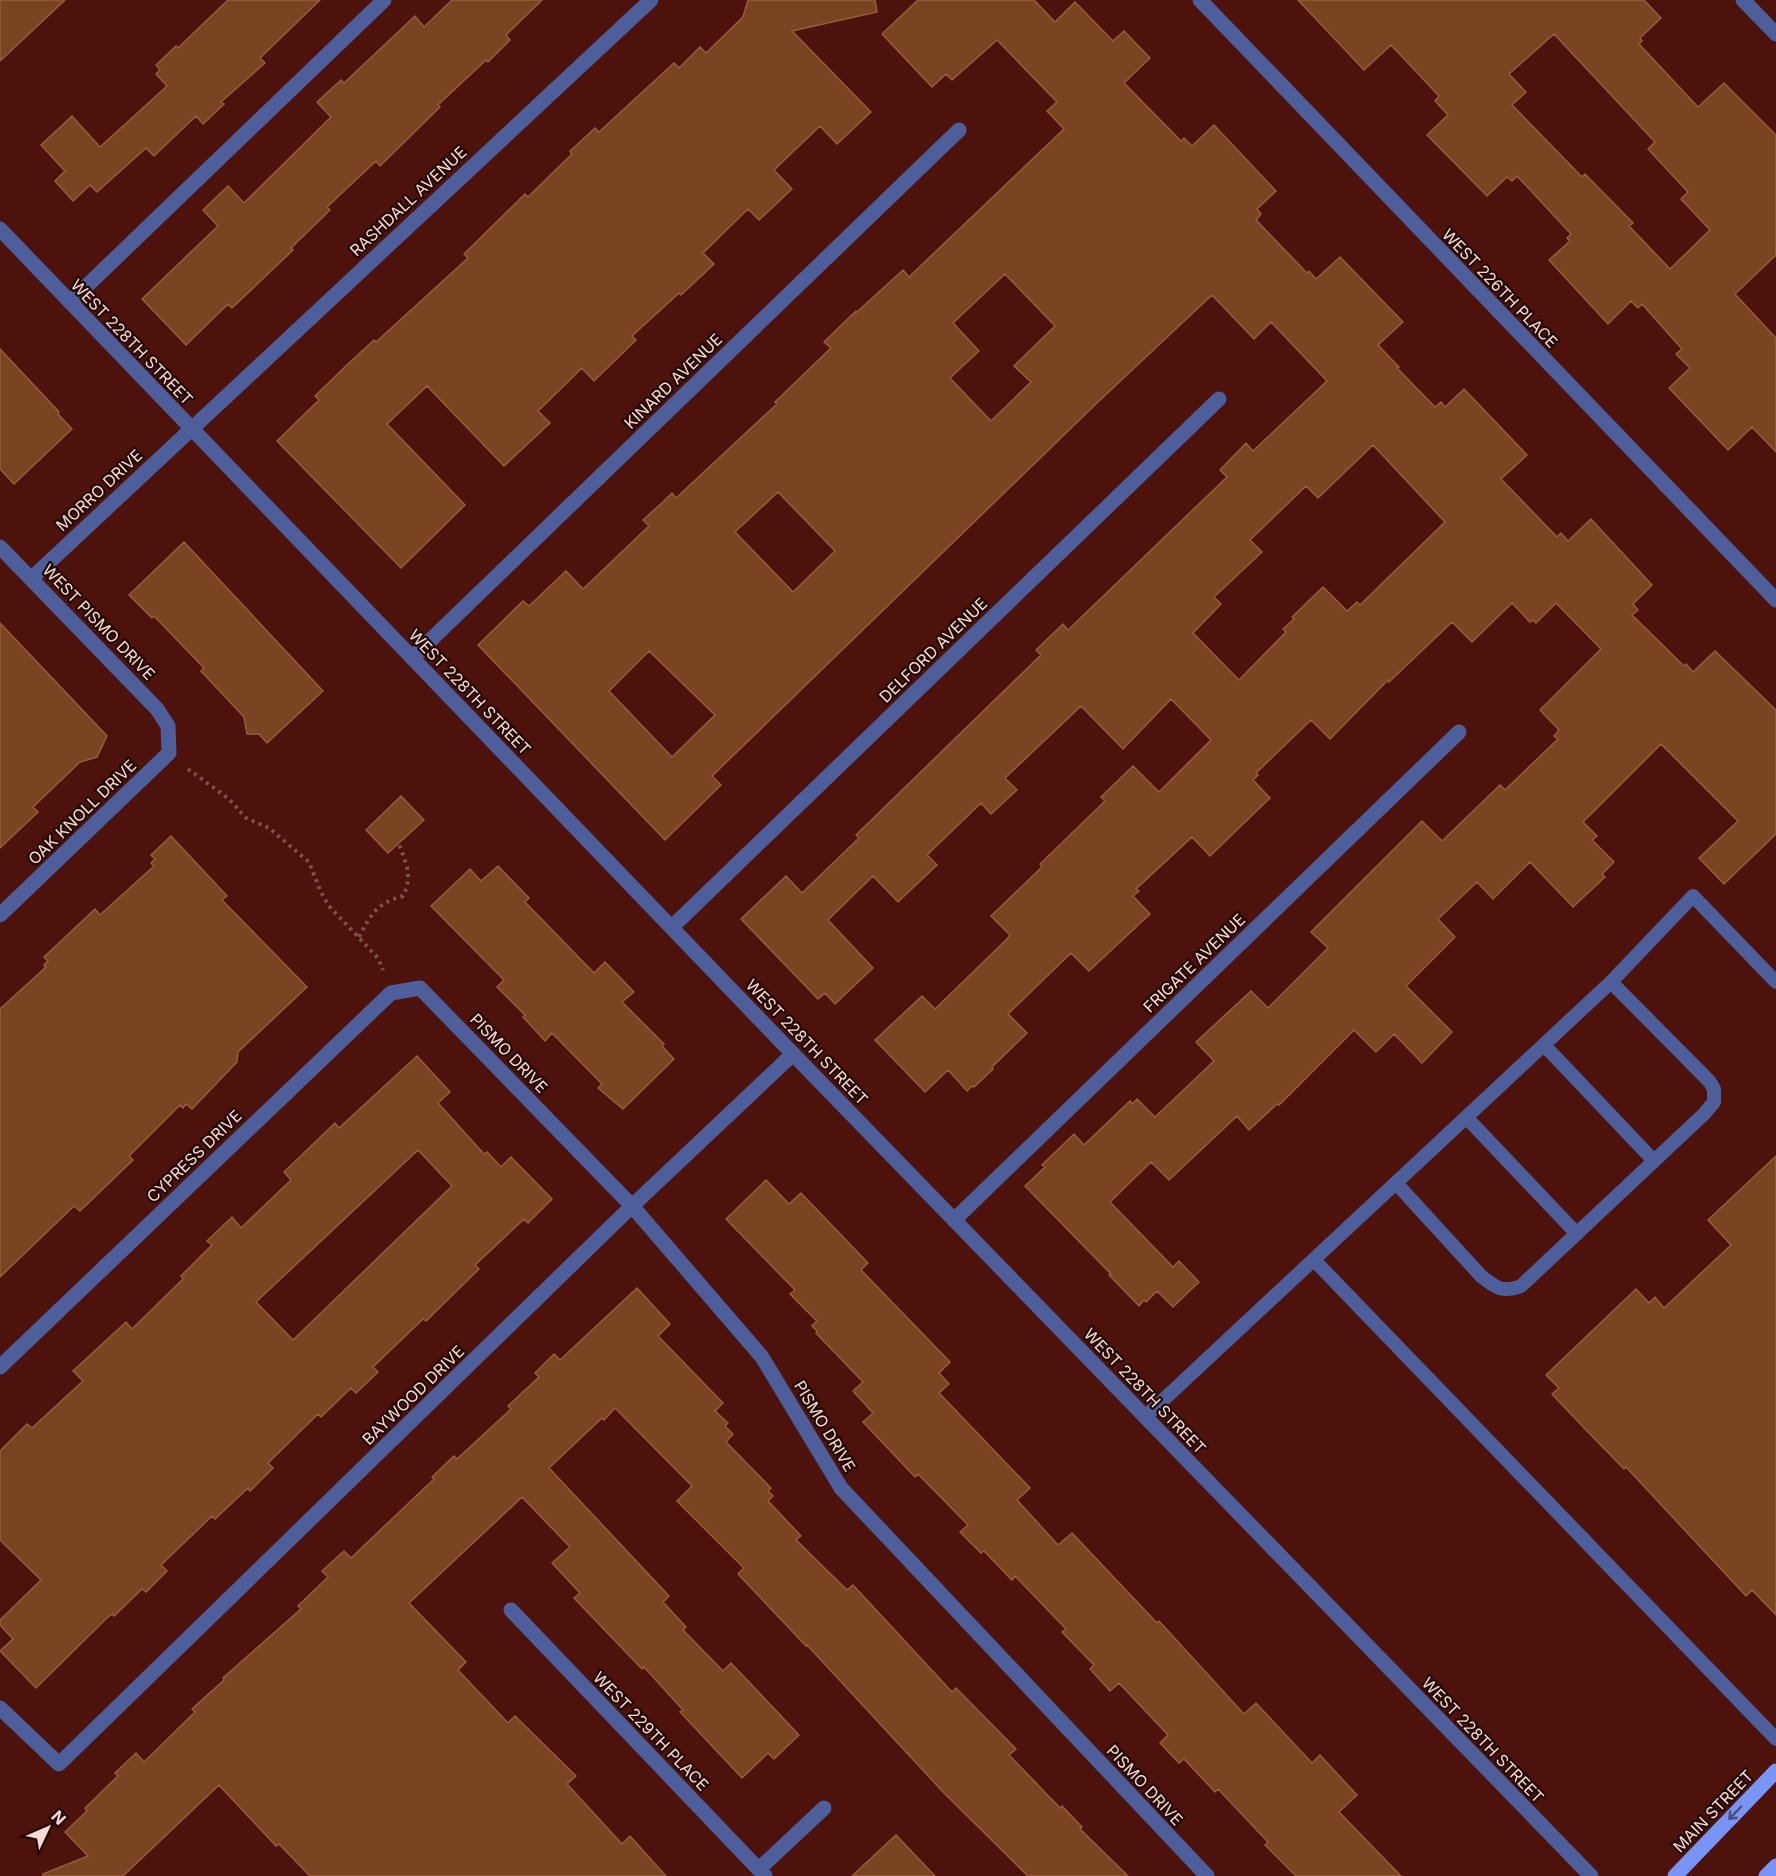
<svg xmlns="http://www.w3.org/2000/svg" width="1776" height="1876" font-family="Inter,sans-serif">
	<style>
		.building { fill: #7a4322; stroke: #965d3c; stroke-width: 1.5; fill-rule: evenodd }
		.lines { fill: none; stroke-linecap: round; stroke-linejoin: round }
		.path { stroke: #815049; stroke-width: 4; stroke-dasharray: 3 4.5; stroke-linecap: butt }
		.service { stroke: #4d5e9a; stroke-width: 14 }
		.minor { stroke: #4d5e9a; stroke-width: 15 }
		.tertiary { stroke: #4d5e9a; stroke-width: 15 }
		.primary { stroke: #7894f5; stroke-width: 15 }
		.oneway { stroke: #4d4e7e }
		.labels { text-anchor: middle; dominant-baseline: central; stroke-width: 4.5; stroke-linejoin: round; paint-order: stroke }
		.street-label { font-size: 16px; fill: #fadbd5; stroke: #220906 }
	</style>
	<rect width="100%" height="100%" fill="#4c120b"/>
	<path class="building" d="M 0,0 L 65,0 L 0,61 Z
		M 228,0 L 320,0 L 260,58 L 265,63 L 221,102 L 224,104 L 203,124 L 196,116 L 154,156 L 146,148 L 97,192 L 90,185 L 73,201 L 55,181 L 65,171 L 41,145 L 72,116 L 100,147 L 167,86 L 156,74 L 160,70 L 156,65 L 176,46 L 178,48 Z
		M 452,0 L 542,0 L 506,35 L 510,40 L 488,62 L 486,60 L 438,105 L 440,107 L 380,166 L 376,161 L 327,207 L 330,210 L 291,248 L 293,250 L 232,308 L 228,304 L 186,345 L 142,299 L 218,226 L 203,210 L 228,186 L 244,203 L 331,117 L 317,102 L 341,80 L 344,83 L 415,16 L 424,27 Z
		M 748,0 L 875,0 L 877,12 L 792,31 L 871,112 L 837,144 L 820,126 L 774,170 L 792,189 L 759,220 L 748,209 L 703,253 L 714,264 L 681,295 L 679,293 L 632,336 L 636,340 L 594,381 L 582,368 L 538,411 L 550,423 L 504,466 L 427,386 L 387,424 L 465,505 L 401,568 L 277,441 L 319,400 L 315,396 L 348,364 L 374,340 L 376,342 L 468,258 L 464,254 L 525,194 L 528,197 L 572,154 L 570,151 L 595,128 L 599,132 L 674,63 L 679,68 L 700,47 L 706,53 L 743,17 Z
		M 918,0 L 1034,0 L 1055,22 L 1075,2 L 1113,41 L 1124,31 L 1150,58 L 1124,83 L 1181,141 L 1184,138 L 1192,146 L 1214,125 L 1276,191 L 1257,209 L 1261,214 L 1256,220 L 1307,273 L 1309,271 L 1316,279 L 1340,257 L 1403,322 L 1378,345 L 1399,367 L 1397,368 L 1435,407 L 1441,402 L 1445,407 L 1464,389 L 1527,455 L 1501,479 L 1557,537 L 1561,533 L 1568,541 L 1591,519 L 1652,585 L 1633,604 L 1638,610 L 1632,615 L 1684,666 L 1686,664 L 1693,672 L 1715,651 L 1776,710 L 1776,834 L 1724,884 L 1699,858 L 1738,821 L 1661,744 L 1583,822 L 1597,836 L 1592,840 L 1614,862 L 1602,874 L 1605,877 L 1573,907 L 1530,862 L 1493,899 L 1477,882 L 1438,919 L 1455,937 L 1406,986 L 1452,1032 L 1422,1063 L 1394,1034 L 1376,1052 L 1354,1030 L 1279,1105 L 1277,1104 L 1249,1130 L 1237,1116 L 1169,1180 L 1151,1162 L 1110,1202 L 1173,1267 L 1179,1261 L 1199,1282 L 1173,1307 L 1157,1291 L 1146,1302 L 1144,1300 L 1139,1306 L 1109,1275 L 1111,1274 L 1025,1186 L 1045,1167 L 1042,1165 L 1074,1134 L 1084,1145 L 1130,1101 L 1132,1104 L 1137,1099 L 1155,1117 L 1214,1061 L 1196,1042 L 1251,991 L 1268,1008 L 1328,948 L 1311,932 L 1422,821 L 1442,841 L 1500,785 L 1505,790 L 1558,739 L 1554,736 L 1559,730 L 1540,710 L 1601,649 L 1556,603 L 1536,623 L 1533,620 L 1530,622 L 1512,603 L 1472,642 L 1452,622 L 1389,682 L 1388,680 L 1330,739 L 1311,720 L 1256,773 L 1258,775 L 1253,780 L 1270,798 L 1210,856 L 1192,837 L 1136,889 L 1139,891 L 1133,896 L 1150,914 L 1089,971 L 1071,953 L 1008,1014 L 1027,1033 L 992,1067 L 993,1069 L 974,1087 L 972,1086 L 967,1091 L 948,1070 L 925,1092 L 875,1040 L 922,996 L 935,1009 L 1007,939 L 1010,935 L 991,916 L 1042,867 L 1040,864 L 1105,801 L 1101,797 L 1133,766 L 1159,792 L 1211,740 L 1171,699 L 1123,749 L 1081,706 L 1005,778 L 1017,790 L 991,814 L 981,803 L 927,855 L 937,865 L 898,902 L 873,876 L 828,920 L 873,968 L 835,1004 L 825,993 L 818,999 L 741,919 L 786,876 L 802,893 L 859,838 L 856,835 L 1041,655 L 1036,650 L 1063,624 L 1068,630 L 1227,477 L 1220,470 L 1246,443 L 1253,451 L 1327,381 L 1271,322 L 1254,339 L 1212,295 L 1098,402 L 712,776 L 721,785 L 665,840 L 478,645 L 523,601 L 529,606 L 566,571 L 583,589 L 649,526 L 643,520 L 665,500 L 672,493 L 676,498 L 777,404 L 775,402 L 831,348 L 824,342 L 856,311 L 857,312 L 903,270 L 909,277 L 1064,129 L 1047,111 L 1057,102 L 997,40 L 952,80 L 946,74 L 932,87 L 882,34 ZM 1005,274 L 1055,326 L 1014,366 L 1031,382 L 991,421 L 950,378 L 979,351 L 953,323 ZM 1373,445 L 1445,522 L 1360,605 L 1357,602 L 1347,611 L 1323,587 L 1292,617 L 1294,619 L 1283,629 L 1286,632 L 1239,680 L 1193,633 L 1221,604 L 1214,597 L 1262,552 L 1250,540 L 1306,486 L 1318,498 ZM 778,492 L 835,551 L 793,592 L 735,532 ZM 649,651 L 715,715 L 672,757 L 609,691 Z
		M 1298,0 L 1644,0 L 1661,18 L 1640,38 L 1642,41 L 1639,44 L 1698,107 L 1724,83 L 1776,135 L 1776,255 L 1735,294 L 1776,338 L 1776,452 L 1752,427 L 1728,450 L 1669,388 L 1690,368 L 1676,354 L 1682,349 L 1642,304 L 1638,308 L 1631,301 L 1608,324 L 1549,260 L 1570,241 L 1567,238 L 1571,234 L 1517,176 L 1512,181 L 1507,177 L 1487,196 L 1427,135 L 1448,115 L 1435,101 L 1439,96 L 1391,45 L 1364,70 ZM 1554,34 L 1655,142 L 1648,149 L 1688,192 L 1681,199 L 1710,230 L 1670,269 L 1629,226 L 1633,223 L 1585,174 L 1582,177 L 1512,105 L 1526,92 L 1509,74 Z
		M 0,349 L 59,412 L 58,414 L 72,429 L 14,484 L 0,469 Z
		M 184,542 L 323,691 L 267,743 L 259,734 L 247,734 L 244,717 L 201,671 L 204,668 L 154,616 L 152,618 L 129,595 Z
		M 0,623 L 107,736 L 97,757 L 80,762 L 33,807 L 38,812 L 0,848 Z
		M 401,796 L 424,820 L 388,853 L 366,830 Z
		M 171,836 L 227,896 L 222,900 L 307,987 L 238,1052 L 237,1062 L 192,1109 L 186,1104 L 183,1108 L 180,1105 L 129,1156 L 133,1160 L 80,1211 L 74,1206 L 0,1277 L 0,1009 L 46,967 L 44,965 L 48,961 L 44,957 L 95,909 L 100,915 L 154,866 L 151,863 L 155,859 L 151,855 Z
		M 498,866 L 529,898 L 525,902 L 594,973 L 605,962 L 634,992 L 622,1002 L 664,1044 L 662,1046 L 674,1059 L 623,1109 L 598,1088 L 602,1084 L 552,1033 L 545,1041 L 523,1017 L 525,1015 L 497,987 L 504,980 L 431,906 L 470,869 L 481,881 Z
		M 417,1056 L 450,1092 L 438,1103 L 484,1154 L 487,1152 L 501,1167 L 511,1157 L 552,1199 L 528,1223 L 524,1219 L 475,1265 L 479,1269 L 426,1321 L 423,1319 L 373,1367 L 378,1372 L 356,1393 L 351,1388 L 321,1417 L 318,1414 L 268,1463 L 273,1468 L 250,1491 L 248,1488 L 215,1519 L 212,1516 L 161,1565 L 167,1571 L 146,1592 L 142,1589 L 114,1616 L 113,1614 L 109,1616 L 36,1688 L 0,1651 L 13,1639 L 0,1625 L 0,1620 L 41,1580 L 0,1540 L 0,1451 L 27,1424 L 32,1428 L 83,1381 L 73,1371 L 126,1322 L 132,1329 L 183,1279 L 181,1276 L 212,1245 L 207,1241 L 232,1217 L 241,1228 L 291,1180 L 284,1172 L 335,1123 L 339,1128 ZM 418,1150 L 452,1186 L 293,1340 L 256,1302 Z
		M 1776,1156 L 1776,1615 L 1752,1590 L 1746,1596 L 1626,1467 L 1624,1469 L 1587,1431 L 1552,1394 L 1559,1388 L 1546,1375 L 1636,1289 L 1649,1303 L 1655,1297 L 1664,1308 L 1731,1245 L 1708,1220 Z
		M 766,1180 L 789,1204 L 801,1193 L 868,1263 L 861,1270 L 950,1362 L 939,1373 L 949,1384 L 939,1393 L 1030,1488 L 1017,1500 L 1058,1545 L 1072,1533 L 1157,1623 L 1159,1621 L 1244,1714 L 1256,1703 L 1312,1763 L 1320,1755 L 1357,1795 L 1339,1812 L 1401,1876 L 1296,1876 L 1265,1845 L 1268,1842 L 1218,1789 L 1215,1792 L 1184,1759 L 1179,1763 L 1160,1743 L 1168,1735 L 1119,1683 L 1110,1691 L 1090,1669 L 1094,1665 L 1062,1632 L 1066,1629 L 1015,1576 L 1012,1580 L 984,1551 L 981,1553 L 960,1532 L 968,1525 L 918,1474 L 915,1477 L 863,1422 L 873,1413 L 853,1391 L 863,1382 L 816,1333 L 817,1331 L 812,1326 L 817,1321 L 790,1294 L 795,1290 L 726,1219 Z
		M 637,1288 L 670,1324 L 658,1336 L 723,1403 L 715,1411 L 728,1423 L 725,1426 L 733,1434 L 726,1442 L 771,1488 L 768,1491 L 773,1496 L 768,1501 L 801,1536 L 796,1540 L 847,1590 L 853,1585 L 952,1692 L 956,1688 L 1016,1749 L 1009,1755 L 1060,1808 L 1062,1806 L 1082,1827 L 1080,1829 L 1128,1876 L 1028,1876 L 944,1793 L 807,1645 L 806,1646 L 738,1574 L 744,1568 L 677,1501 L 692,1486 L 615,1408 L 604,1420 L 602,1418 L 549,1468 L 669,1596 L 663,1602 L 686,1627 L 683,1630 L 723,1671 L 731,1663 L 799,1735 L 774,1759 L 768,1753 L 742,1778 L 680,1712 L 683,1710 L 644,1667 L 642,1669 L 574,1598 L 580,1593 L 552,1563 L 570,1547 L 522,1497 L 409,1603 L 466,1662 L 458,1670 L 508,1723 L 515,1716 L 576,1776 L 567,1784 L 622,1844 L 630,1836 L 666,1876 L 310,1876 L 279,1844 L 276,1846 L 219,1785 L 123,1876 L 43,1876 L 43,1874 L 88,1856 L 65,1832 L 87,1811 L 85,1808 L 118,1776 L 115,1773 L 136,1753 L 144,1762 L 195,1712 L 192,1709 L 224,1680 L 223,1678 L 301,1609 L 298,1606 L 328,1577 L 322,1571 L 344,1551 L 351,1558 L 434,1479 L 432,1477 L 454,1456 L 457,1459 L 511,1409 L 508,1406 L 539,1377 L 535,1373 L 554,1354 L 560,1360 Z
		M 896,1835 L 935,1876 L 852,1876 Z"/>
	<g class="lines">
		<path class="path" d="M 188,769 L 229,799 L 246,818 L 269,828 L 309,862 L 320,890 L 328,905 L 378,958 L 383,970
			M 359,937 C 371,914 377,903 403,896 C 413,877 406,863 399,844"/>
		<path class="service" d="M 1611,982 L 1693,896 L 1776,982
			M 1544,1045 L 1654,1161
			M 1466,1117 L 1577,1234
			M 1314,1260 L 1776,1739
			M 1145,1417 L 1611,982 L 1710,1082 L 1714,1089 L 1714,1102 L 1704,1114 L 1521,1286 C 1502,1293 1496,1288 1481,1276 L 1396,1183"/>
		<path class="minor" d="M 1200,0 L 1776,600
			M 1743,0 L 1776,34
			M 70,302 L 384,0
			M 0,547 L 157,709 L 168,726 L 169,753 L 0,915
			M 32,578 L 651,0
			M 412,658 L 959,130
			M 672,927 L 1219,399
			M 954,1220 L 1459,732
			M 0,1367 L 391,993 L 420,988 L 632,1206 L 762,1357 L 841,1488 L 1207,1876
			M 511,1610 L 765,1876
			M 0,1708 L 59,1764 L 632,1206 L 793,1054
			M 759,1869 L 824,1808"/>
		<path class="tertiary" d="M 0,229 L 793,1054 L 1591,1876"/>
		<path class="primary" d="M 1675,1876 L 1776,1771
			M 1766,1876 L 1776,1866"/>
	</g>
	<defs><path id="oneway-shaft" d="M-6 0H5M1.5-3L5.5 0L1.5 3" fill="none" stroke-width="1.6" stroke-linecap="round" stroke-linejoin="round" transform="scale(1.5)"/></defs>
	<use class="oneway" href="#oneway-shaft" transform="translate(1735 1813) rotate(134)"/>
	<g class="labels">
		<g class="street-label">
			<text transform="translate(408 201) rotate(-43)">RASHDALL AVENUE</text>
			<text transform="translate(1500 288) rotate(46)">WEST 226TH PLACE</text>
			<text transform="translate(132 342) rotate(46)">WEST 228TH STREET</text>
			<text transform="translate(673 381) rotate(-44)">KINARD AVENUE</text>
			<text transform="translate(99 490) rotate(-43)">MORRO DRIVE</text>
			<text transform="translate(99 622) rotate(46)">WEST PISMO DRIVE</text>
			<text transform="translate(933 650) rotate(-44)">DELFORD AVENUE</text>
			<text transform="translate(470 692) rotate(46)">WEST 228TH STREET</text>
			<text transform="translate(82 812) rotate(-44)">OAK KNOLL DRIVE</text>
			<text transform="translate(1194 963) rotate(-44)">FRIGATE AVENUE</text>
			<text transform="translate(807 1042) rotate(46)">WEST 228TH STREET</text>
			<text transform="translate(509 1053) rotate(46)">PISMO DRIVE</text>
			<text transform="translate(194 1156) rotate(-44)">CYPRESS DRIVE</text>
			<text transform="translate(1145 1391) rotate(46)">WEST 228TH STREET</text>
			<text transform="translate(413 1395) rotate(-44)">BAYWOOD DRIVE</text>
			<text transform="translate(825 1426) rotate(59)">PISMO DRIVE</text>
			<text transform="translate(651 1731) rotate(46)">WEST 229TH PLACE</text>
			<text transform="translate(1483 1740) rotate(46)">WEST 228TH STREET</text>
			<text transform="translate(1145 1785) rotate(47)">PISMO DRIVE</text>
			<text transform="translate(1713 1811) rotate(-46)">MAIN STREET</text>
		</g>
	</g>
	<g transform="translate(48 1828) rotate(46)" stroke="#220906" stroke-width="4.5" paint-order="stroke">
	<path d="M0-4.5L10 22L0 15L-10 22Z" fill="#fadbd5"/>
	<text y="-9" font-size="16" font-weight="bold" text-anchor="middle" fill="#fadbd5">N</text>
	</g>
</svg>
